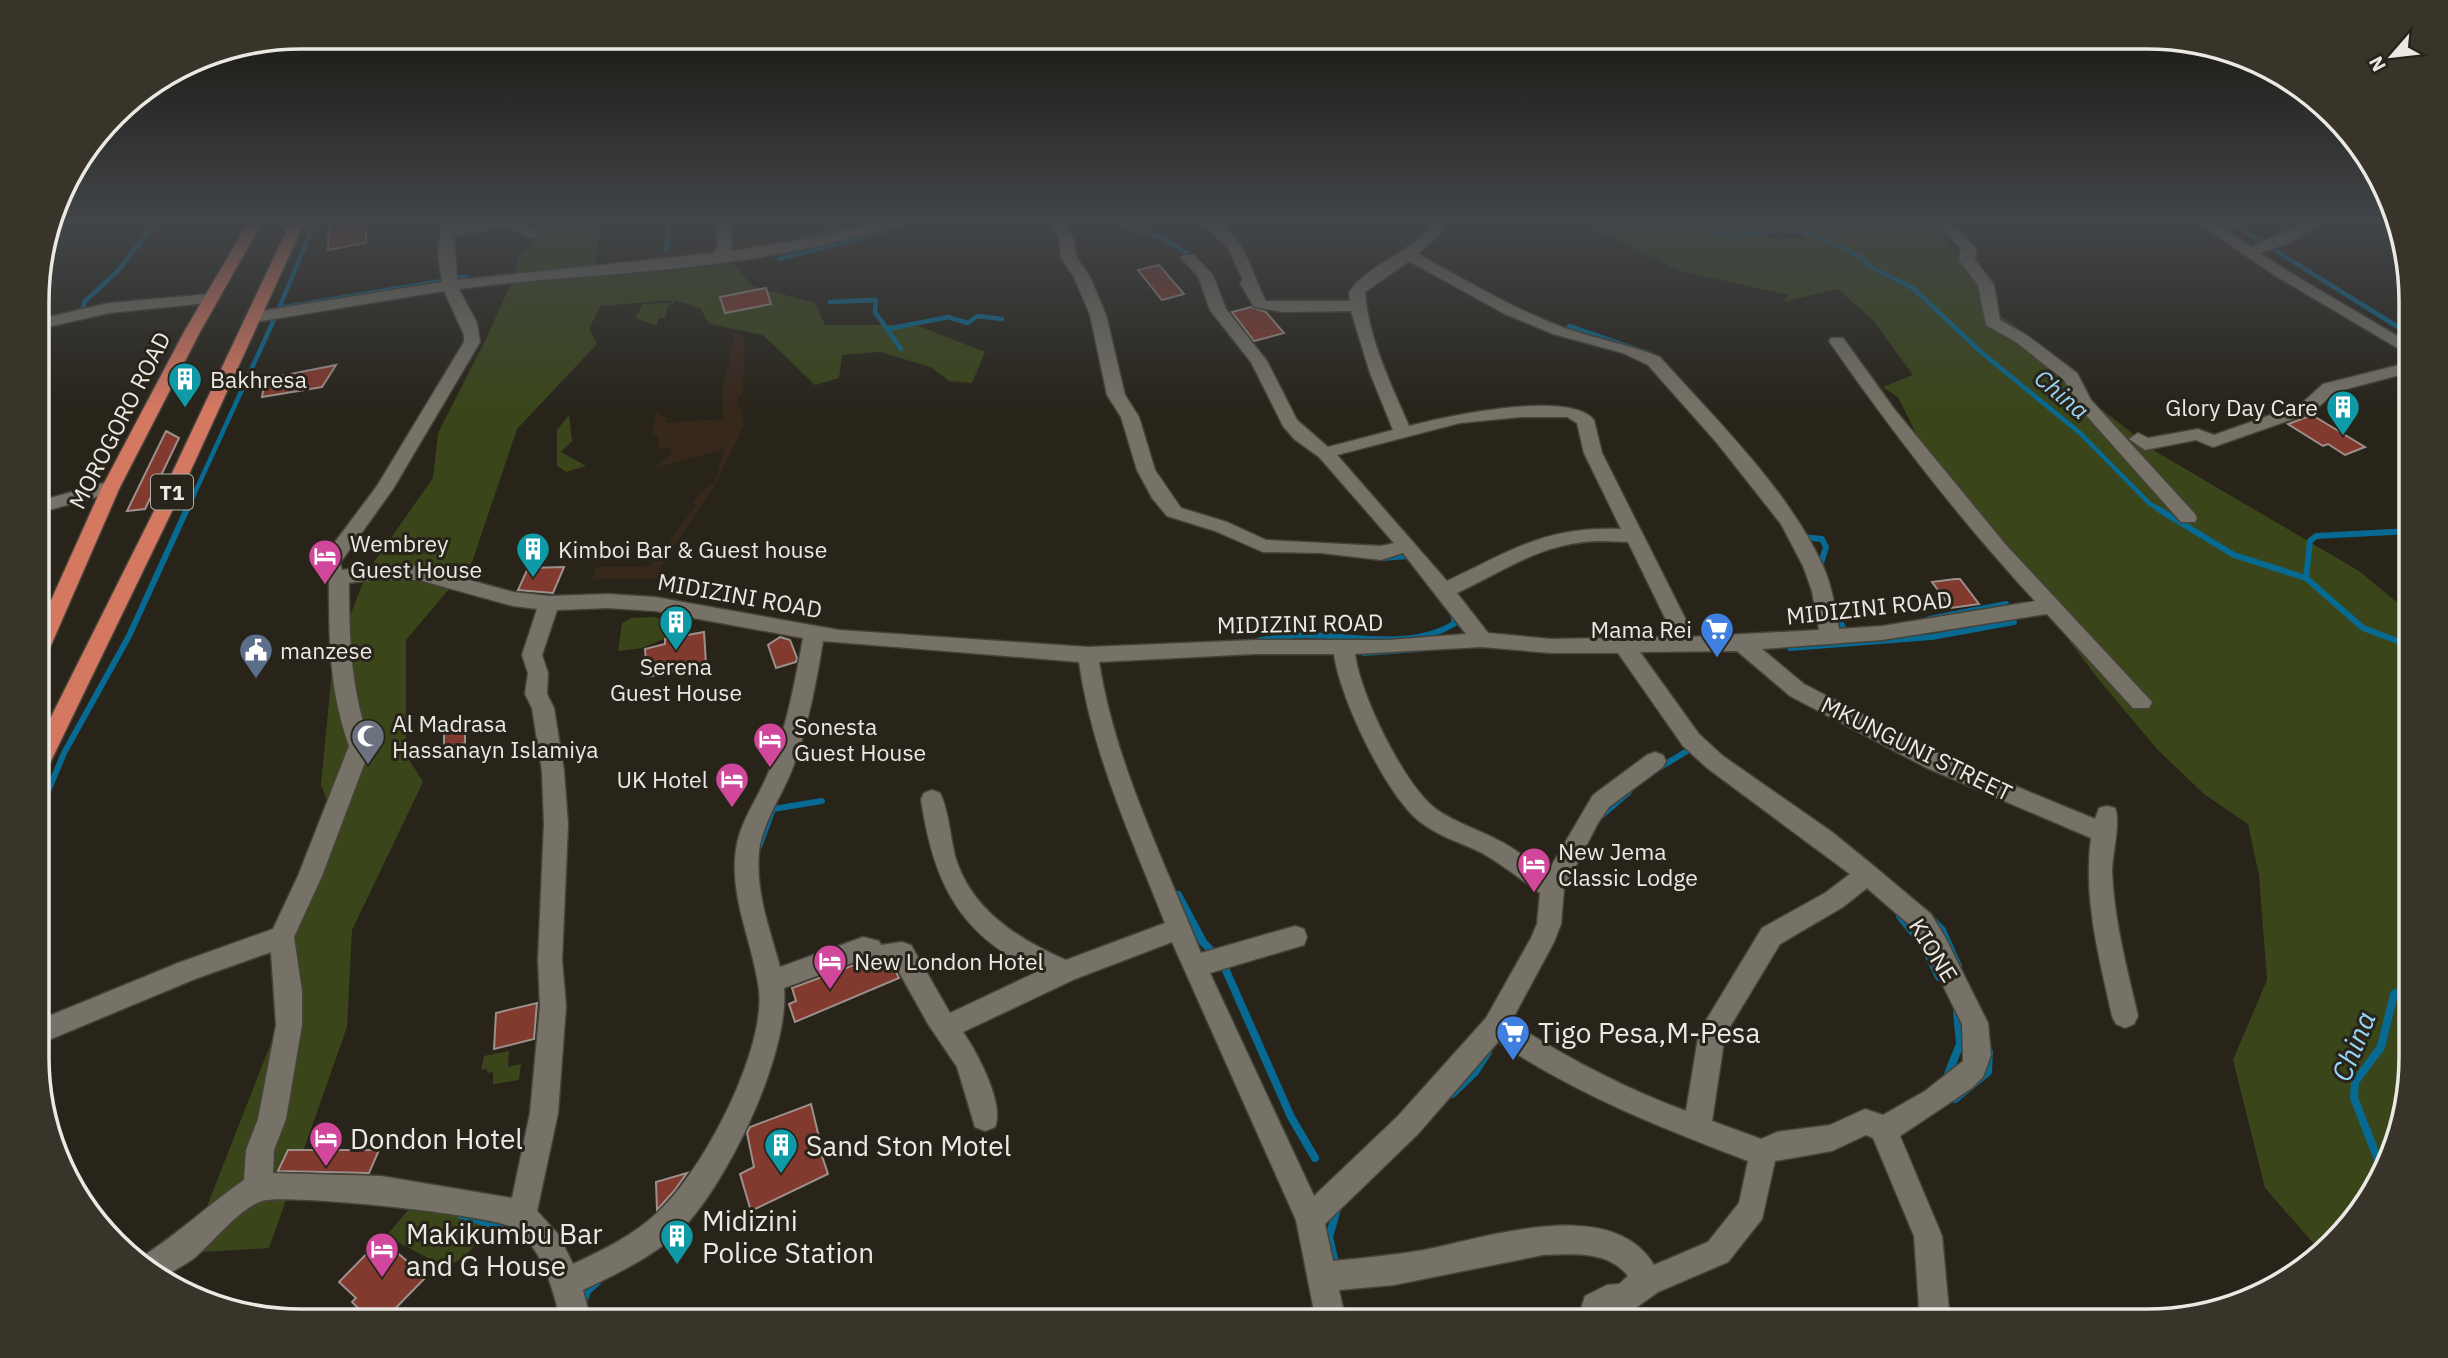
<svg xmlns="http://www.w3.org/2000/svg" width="2448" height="1358" font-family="'IBM Plex Sans',sans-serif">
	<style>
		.commercial { fill: #36281b }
		.green { fill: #3a461a }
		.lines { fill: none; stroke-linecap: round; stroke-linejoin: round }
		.stream-far2 { stroke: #066a93; stroke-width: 4.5 }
		.stream-far1 { stroke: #066a93; stroke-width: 6 }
		.stream { stroke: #066a93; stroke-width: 8 }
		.building { fill: #82392e; stroke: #9d8f8c; stroke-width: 2 }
		.minor-casing { stroke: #45423a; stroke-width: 3 }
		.tertiary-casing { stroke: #45423a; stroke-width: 3 }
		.trunk-casing { stroke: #45423a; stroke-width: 3 }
		.minor { fill: #767267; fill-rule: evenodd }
		.tertiary { fill: #767267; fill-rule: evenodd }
		.trunk { fill: #d57862; fill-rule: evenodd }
		.labels { text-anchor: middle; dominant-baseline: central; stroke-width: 6; stroke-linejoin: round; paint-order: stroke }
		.shield { fill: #28241a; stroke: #b0aea7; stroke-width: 2 }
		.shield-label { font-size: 21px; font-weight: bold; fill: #ebe9e3 }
		.poi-label { font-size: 23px; fill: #ebe9e3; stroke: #28241a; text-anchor: start }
		.street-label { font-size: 23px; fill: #ebe9e3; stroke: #28241a }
		.water-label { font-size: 24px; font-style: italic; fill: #97d4f7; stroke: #28241a }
		.near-poi-label { font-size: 28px; fill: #ebe9e3; stroke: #28241a; text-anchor: start }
		.near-water-label { font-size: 28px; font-style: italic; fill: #97d4f7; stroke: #28241a }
		.rim { fill: none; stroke: #ebe9e3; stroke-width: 3.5 }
	</style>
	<rect width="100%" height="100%" fill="#28241a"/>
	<path class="commercial" d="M 792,235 L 791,241 L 732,252 L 731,331 L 744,336 L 745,347 L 742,394 L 737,398 L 737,407 L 742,408 L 744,426 L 715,485 L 666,558 L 657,579 L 593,579 L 596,567 L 650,566 L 657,550 L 661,545 L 667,544 L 696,505 L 693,503 L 699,493 L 715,482 L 724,449 L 652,469 L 672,453 L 669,447 L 658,449 L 658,436 L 652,433 L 656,412 L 667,418 L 665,423 L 723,419 L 723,381 L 730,361 L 734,334 L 729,333 L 722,262 L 706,254 L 666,258 L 667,250 Z"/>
	<path class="green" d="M 537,219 L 601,219 L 595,264 L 640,274 L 734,264 L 752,286 L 815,303 L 825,325 L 916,325 L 985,352 L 972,383 L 949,381 L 931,367 L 880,352 L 842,355 L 839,378 L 815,385 L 763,335 L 709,324 L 701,309 L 675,300 L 673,304 L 668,306 L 665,318 L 658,318 L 657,326 L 635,318 L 643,304 L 669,303 L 674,300 L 600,306 L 589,329 L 597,344 L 517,429 L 472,562 L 406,640 L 406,755 L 423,782 L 352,930 L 347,1027 L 269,1248 L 202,1252 L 197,1232 L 285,1007 L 287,947 L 332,812 L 321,785 L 333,660 L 367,572 L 433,478 L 438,433 L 485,341 L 516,272 L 518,255 L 531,245 Z
		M 1574,219 L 1707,219 L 1759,236 L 1805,239 L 1805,219 L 1932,219 L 1995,311 L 2051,352 L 2089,399 L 2153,450 L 2359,571 L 2411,614 L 2411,1074 L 2376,1189 L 2334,1244 L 2322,1253 L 2265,1188 L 2233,1060 L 2267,980 L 2259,875 L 2248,824 L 2204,794 L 2157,749 L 2099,680 L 1925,451 L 1898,397 L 1883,387 L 1913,375 L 1873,320 L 1838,289 L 1783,302 L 1789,295 L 1680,271 Z
		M 569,415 L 572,441 L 561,452 L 586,466 L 566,472 L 557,466 L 557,430 Z
		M 652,617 L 689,623 L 690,628 L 642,648 L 618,651 L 622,623 L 631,618 Z
		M 509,1051 L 508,1067 L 521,1064 L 519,1080 L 493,1084 L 493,1072 L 487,1073 L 487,1069 L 481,1070 L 484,1056 Z
		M 423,1193 L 495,1215 C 452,1283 452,1269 386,1236 Z"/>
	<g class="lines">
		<path class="stream-far2" d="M 1105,219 L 1160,237 L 1193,257
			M 1673,219 L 1728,236 L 1783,230 L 1804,232 L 1840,246 L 1865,260 L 1868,266 L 1913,288 L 1981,352 L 2080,433 L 2150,504 L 2161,510
			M 2225,219 L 2411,335
			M 802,239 L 888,219
			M 666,250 L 669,219
			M 779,259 L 865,237 L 918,219
			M 453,278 L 467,277
			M 830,302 L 876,300 L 875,312 L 901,349
			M 279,308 L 441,281
			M 81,314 L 85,301 L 117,272 L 155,223
			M 1569,326 L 1650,354
			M 887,329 L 948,317 L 968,323 L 977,316 L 1002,319
			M 187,510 L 277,313 L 316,219"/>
		<path class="stream-far1" d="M 2158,509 L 2234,555 L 2306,578 L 2363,628 L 2411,646
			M 1802,537 L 1822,539 L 1826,547 L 1819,570
			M 1382,558 L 1408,556
			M 2306,578 L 2310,541 L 2316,536 L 2411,531
			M 1833,610 L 1847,634
			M 1929,619 L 2006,604
			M 1260,640 C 1275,638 1289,635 1304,635 C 1352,635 1412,651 1455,623 L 1451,608
			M 1790,648 L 1932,637 L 2014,622
			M 1364,653 L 1419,649
			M 1659,768 L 1687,751
			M 39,813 L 64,753 L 129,636 L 187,509
			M 1600,817 L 1629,792
			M 759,847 L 773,809 L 822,801"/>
		<path class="stream" d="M 1178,895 L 1203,942 L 1215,955
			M 1900,916 L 1924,946 L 1939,977
			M 1933,921 L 1942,930 L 1958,966
			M 1224,966 L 1291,1117 L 1315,1158
			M 1948,1074 L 1960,1044 L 1957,1012
			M 1452,1094 L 1475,1072 L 1488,1052
			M 1955,1099 L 1988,1072 L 1989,1052
			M 2382,1170 L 2354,1098 L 2355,1082 L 2381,1047 L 2394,994 L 2411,985
			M 461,1215 L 524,1234
			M 1336,1267 L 1329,1237 L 1338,1206
			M 583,1303 L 587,1291 L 598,1281"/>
	</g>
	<path class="building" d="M 329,219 L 366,219 L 366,243 L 328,250 Z
		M 1159,265 L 1184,294 L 1162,300 L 1138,270 Z
		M 766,288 L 771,304 L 725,313 L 720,297 Z
		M 1251,307 L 1266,312 L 1284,333 L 1254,341 L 1232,312 Z
		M 336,365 L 322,387 L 262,397 L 265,379 Z
		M 2312,415 L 2365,447 L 2345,455 L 2328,444 L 2323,446 L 2288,424 Z
		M 166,431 L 179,438 L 145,509 L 127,511 Z
		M 564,567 L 553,593 L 518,590 L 528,568 Z
		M 1955,579 L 1960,579 L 1979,604 L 1951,608 L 1932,582 Z
		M 704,632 L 706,664 L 647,677 L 645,649 L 665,644 L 665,639 Z
		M 780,637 L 790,640 L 797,658 L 796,662 L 776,668 L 768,645 Z
		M 465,721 L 465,743 L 444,748 L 444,727 Z
		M 862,962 L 873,969 L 894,968 L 899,978 L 795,1022 L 789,1004 L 796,1001 L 792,988 Z
		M 537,1003 L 534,1039 L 494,1049 L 496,1013 Z
		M 811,1104 L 819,1137 L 816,1138 L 828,1174 L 751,1211 L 740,1174 L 754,1167 L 747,1133 L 750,1127 Z
		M 288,1150 L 379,1150 L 369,1173 L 278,1171 Z
		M 687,1173 L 674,1191 L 657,1210 L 656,1182 Z
		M 381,1239 L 426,1277 L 383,1321 L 353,1321 L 362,1312 L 352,1302 L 356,1298 L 339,1282 Z"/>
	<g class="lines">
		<g class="minor-casing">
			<path id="minor" d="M 442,219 L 456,219 L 455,227 C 486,221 516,209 538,234 L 536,237 L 526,237 L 508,226 L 454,236 L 457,280 L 714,253 L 718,246 L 715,219 L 729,219 L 732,246 L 730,251 L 818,237 L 889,219 L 910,219 L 908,222 C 847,241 783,255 720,263 C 634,275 546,277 459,289 L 477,323 L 480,342 L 393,489 L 340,563 L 342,570 L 378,565 L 419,566 L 513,592 L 549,596 L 608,594 L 655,597 L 839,630 L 1088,647 L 1255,640 L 1388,640 L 1466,634 L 1403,553 L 1381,560 L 1321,553 L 1263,552 L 1215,531 L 1167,516 L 1152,498 L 1137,470 L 1121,417 L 1107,395 L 1090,315 L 1074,277 L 1061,258 L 1059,238 L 1048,219 L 1062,219 L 1073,238 L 1077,258 L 1090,277 L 1106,315 L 1125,395 L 1139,417 L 1155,470 L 1181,508 L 1227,522 L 1266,540 L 1381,546 L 1394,543 L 1319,457 L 1294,439 L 1283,426 L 1251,362 L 1210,310 L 1198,276 L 1181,258 L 1184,255 L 1194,255 L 1213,275 L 1226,309 L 1267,361 L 1297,420 L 1328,447 L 1393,430 L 1370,373 L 1351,311 L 1284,312 L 1254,307 L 1240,283 L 1243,280 L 1228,248 L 1197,219 C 1244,219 1249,272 1266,301 L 1350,301 L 1349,292 C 1371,261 1415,253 1436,219 L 1450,219 L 1439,235 L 1418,254 C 1465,280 1512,308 1562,327 C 1595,339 1628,344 1660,357 C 1716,420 1788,489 1823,566 C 1832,586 1835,607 1839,629 L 1882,626 L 2035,601 C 1960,520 1892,432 1829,341 L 1831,338 L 1843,338 L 1895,410 L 2006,545 L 2152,702 L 2149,708 L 2133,708 L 2047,614 L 1882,640 L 1762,649 L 1804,684 L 1943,756 L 2095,819 L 2099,808 L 2107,806 L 2115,808 C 2121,821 2112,855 2112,872 C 2114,921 2127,968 2138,1016 L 2134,1024 L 2125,1028 L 2116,1024 L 2112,1016 C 2099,957 2083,898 2091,838 L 1927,768 L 1790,696 L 1737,651 L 1640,652 L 1699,734 L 1723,756 L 1832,832 L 1875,867 L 1931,914 L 1945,937 L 1988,1023 L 1991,1055 L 1983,1077 L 1972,1088 L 1900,1136 L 1942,1236 L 1950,1321 L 1920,1321 L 1914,1236 L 1873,1138 L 1866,1135 L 1832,1151 L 1775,1161 L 1762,1219 L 1728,1262 L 1658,1292 L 1634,1309 L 1611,1315 L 1607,1321 L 1577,1321 L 1585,1296 L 1607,1285 L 1619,1284 L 1628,1276 C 1608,1250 1572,1254 1543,1255 L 1394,1285 L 1339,1290 L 1346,1321 L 1316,1321 L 1296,1220 L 1172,942 L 1075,979 L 963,1032 C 977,1052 1005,1104 995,1127 L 985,1131 L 975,1127 L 957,1067 L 928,1024 L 895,965 C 883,967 870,971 863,959 L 784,988 C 790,1053 726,1188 678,1233 C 651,1258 616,1274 583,1290 L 591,1321 L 561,1321 C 552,1288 544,1250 514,1228 C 495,1215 285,1193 262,1201 C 238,1209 212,1244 193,1259 C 183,1266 171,1272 161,1278 L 140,1258 C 177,1235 208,1205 244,1180 L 246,1150 L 258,1119 L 276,1025 L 271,952 L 195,979 L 39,1044 L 39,1020 L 178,963 L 273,929 L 298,876 L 349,746 C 329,689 329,639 329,580 L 321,572 L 320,562 L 377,486 L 464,342 L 464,335 L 444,291 L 255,322 L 247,317 L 255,312 L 442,282 L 438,255 ZM 1409,261 L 1503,313 L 1553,334 L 1623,353 L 1648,365 L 1717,443 L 1781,524 L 1803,566 L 1812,591 L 1819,630 L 1689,637 L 1686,620 L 1602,453 L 1594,420 C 1569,389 1444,417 1409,426 C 1391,384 1368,338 1365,292 ZM 1521,417 L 1567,417 L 1577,423 L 1584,453 L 1621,529 C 1545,526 1513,550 1447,581 L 1337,455 L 1460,423 ZM 1603,541 L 1628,542 L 1666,620 L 1669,637 L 1551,639 L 1488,633 L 1457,593 C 1508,569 1544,541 1603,541 ZM 378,579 L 419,580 L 513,606 L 537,609 L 522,655 L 528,673 L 525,694 L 532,708 L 542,771 L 544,824 L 538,960 L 540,1006 L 530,1113 L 512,1198 L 381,1176 L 273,1173 L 274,1150 L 286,1119 L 302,1025 L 302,991 L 294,937 L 322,876 L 371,746 C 351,692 349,640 349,583 ZM 608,608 L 655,611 L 803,638 C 795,682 787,725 771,766 C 761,794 740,820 736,849 C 729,898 753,942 759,990 C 766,1050 703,1171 658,1212 C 634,1235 603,1250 573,1264 L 558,1234 L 537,1211 L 558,1113 L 566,1006 L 562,960 L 568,824 L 564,771 L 554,708 L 547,694 L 548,673 L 542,655 L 557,610 ZM 823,641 L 1079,662 C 1092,753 1131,837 1165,923 L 1066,960 C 1018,939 971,910 955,856 C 950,836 949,811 940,793 L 932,790 L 924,793 L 921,799 C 933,881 959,937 1039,971 L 950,1013 L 911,945 L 902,942 L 881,945 L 879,941 L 863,937 L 780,967 C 770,929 755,892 759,852 C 762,822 783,795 793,767 C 808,726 816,684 823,641 ZM 1482,647 L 1551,653 L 1618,653 L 1683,746 L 1707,768 L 1850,874 L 1825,893 L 1762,928 L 1699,1032 L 1686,1111 C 1624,1088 1567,1058 1511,1022 L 1554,942 L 1561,924 L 1564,889 L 1598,823 L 1609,807 L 1663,767 L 1666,761 L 1663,755 L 1655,752 L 1647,755 L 1593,795 L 1547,873 C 1531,862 1515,848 1498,840 C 1477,829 1456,823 1436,809 C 1404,785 1360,694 1355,654 ZM 1255,654 L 1334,654 C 1339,696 1386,795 1419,821 C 1439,837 1460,842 1482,853 C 1502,864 1521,880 1540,893 L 1537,924 L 1531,938 L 1486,1018 L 1398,1116 L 1314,1196 L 1210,973 L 1304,945 L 1307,937 L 1304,929 L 1295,926 L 1201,953 C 1163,858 1115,763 1099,662 ZM 1867,888 L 1913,928 L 1927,953 L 1962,1024 L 1963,1061 L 1925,1091 L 1883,1115 L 1865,1109 L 1830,1125 L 1777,1132 L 1761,1139 L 1712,1121 L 1725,1035 L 1780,944 L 1843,907 ZM 1498,1042 C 1578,1095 1659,1127 1748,1161 L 1739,1203 L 1708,1242 L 1654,1265 C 1612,1195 1488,1237 1424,1250 C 1394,1255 1364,1258 1333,1261 L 1325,1224 L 1418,1134 Z
				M 1933,219 L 1948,219 L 1976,248 L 1975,260 L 1994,285 L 2000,320 L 2028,336 L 2077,373 L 2091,400 L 2195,514 L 2197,518 L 2195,522 L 2181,522 L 2078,406 L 2064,380 L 2016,342 L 1986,325 L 1978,285 L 1959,260 L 1961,249 Z
				M 2312,219 L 2329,219 L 2291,242 L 2248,257 L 2240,252 Z
				M 210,294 L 218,299 L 216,302 L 109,313 L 39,329 L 39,319 L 109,303 Z
				M 2411,362 L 2411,372 L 2335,392 L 2313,412 L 2219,445 L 2213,447 L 2196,440 L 2145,450 L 2129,439 L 2138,433 L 2148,438 L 2198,429 L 2214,435 L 2301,404 L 2323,384 Z
				M 111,481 L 117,483 L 120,487 L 117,491 L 39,513 L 39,501 Z"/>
		</g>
		<g class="tertiary-casing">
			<path id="tertiary" d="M 2193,219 L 2209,219 L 2284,269 L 2411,344 L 2411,356 L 2274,275 Z"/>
		</g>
		<g class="trunk-casing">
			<path id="trunk" d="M 250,219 L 264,219 L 200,332 L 120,487 L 49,650 L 46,655 L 39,657 L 39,627 L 102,487 L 184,332 Z
				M 292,219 L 306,219 L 175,505 L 50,763 L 47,769 L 39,772 L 39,741 L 157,505 Z"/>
		</g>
		<use href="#minor" class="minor"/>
		<use href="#tertiary" class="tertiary"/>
		<use href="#trunk" class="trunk"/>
	</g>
	<linearGradient id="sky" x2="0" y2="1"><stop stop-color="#16140e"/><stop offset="0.54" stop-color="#424549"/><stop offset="1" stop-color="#424549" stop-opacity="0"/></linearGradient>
	<rect width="2448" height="409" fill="url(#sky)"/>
	<defs>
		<g id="building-pin" transform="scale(1.75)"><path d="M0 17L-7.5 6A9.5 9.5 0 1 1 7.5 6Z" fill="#0f9aa8" stroke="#28241a"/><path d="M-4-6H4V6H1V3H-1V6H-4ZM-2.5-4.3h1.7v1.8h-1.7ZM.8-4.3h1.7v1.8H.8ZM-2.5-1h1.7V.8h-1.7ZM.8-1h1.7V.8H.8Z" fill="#fff"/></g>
		<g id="hotel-pin" transform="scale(1.75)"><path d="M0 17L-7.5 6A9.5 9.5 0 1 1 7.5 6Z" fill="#d1479c" stroke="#28241a"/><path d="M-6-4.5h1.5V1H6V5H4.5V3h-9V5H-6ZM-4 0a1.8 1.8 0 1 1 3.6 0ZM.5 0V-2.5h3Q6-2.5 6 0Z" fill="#fff"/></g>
		<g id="supermarket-pin" transform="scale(1.75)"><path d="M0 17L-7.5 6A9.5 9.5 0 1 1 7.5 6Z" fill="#3f7fe0" stroke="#28241a"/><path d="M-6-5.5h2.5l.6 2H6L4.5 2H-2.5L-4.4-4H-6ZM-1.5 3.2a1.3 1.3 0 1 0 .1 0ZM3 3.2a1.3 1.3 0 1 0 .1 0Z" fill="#fff"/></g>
		<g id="civic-pin" transform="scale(1.75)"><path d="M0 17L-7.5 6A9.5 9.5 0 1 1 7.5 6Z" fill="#5c6f8a" stroke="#28241a"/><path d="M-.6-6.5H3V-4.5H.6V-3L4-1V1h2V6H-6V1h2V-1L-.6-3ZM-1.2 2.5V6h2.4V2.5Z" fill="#fff"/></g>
		<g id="mosque-pin" transform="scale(1.75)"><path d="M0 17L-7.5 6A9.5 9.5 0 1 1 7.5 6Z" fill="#6b7280" stroke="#28241a"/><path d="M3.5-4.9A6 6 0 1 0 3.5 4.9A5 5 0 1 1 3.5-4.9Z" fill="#fff"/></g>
	</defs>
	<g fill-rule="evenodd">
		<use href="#building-pin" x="185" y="379"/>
		<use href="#building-pin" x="2343" y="407"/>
		<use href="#building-pin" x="533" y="549"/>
		<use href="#hotel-pin" x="325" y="556"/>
		<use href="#building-pin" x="676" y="622"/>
		<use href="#supermarket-pin" x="1717" y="629"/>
		<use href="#civic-pin" x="256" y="650"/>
		<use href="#mosque-pin" x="368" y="736"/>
		<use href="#hotel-pin" x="770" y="739"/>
		<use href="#hotel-pin" x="732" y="779"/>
		<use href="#hotel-pin" x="1534" y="864"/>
		<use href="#hotel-pin" x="830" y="961"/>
		<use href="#supermarket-pin" x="1513" y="1032"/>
		<use href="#hotel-pin" x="326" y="1138"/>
		<use href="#building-pin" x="781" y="1145"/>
		<use href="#building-pin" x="677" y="1236"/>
		<use href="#hotel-pin" x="382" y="1249"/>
	</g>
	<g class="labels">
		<rect class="shield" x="151" y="474.5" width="42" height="35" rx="5"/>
		<g class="shield-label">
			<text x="172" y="492">T1</text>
		</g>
		<g class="poi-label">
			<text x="210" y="379">Bakhresa</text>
			<text x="2318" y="407" text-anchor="end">Glory Day Care</text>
			<text x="350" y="543">Wembrey<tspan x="350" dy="26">Guest House</tspan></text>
			<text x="558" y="549">Kimboi Bar &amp; Guest house</text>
			<text x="1692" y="629" text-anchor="end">Mama Rei</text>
			<text x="280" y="650">manzese</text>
			<text x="676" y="666" text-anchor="middle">Serena<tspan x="676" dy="26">Guest House</tspan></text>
			<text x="392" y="723">Al Madrasa<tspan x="392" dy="26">Hassanayn Islamiya</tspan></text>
			<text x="794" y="726">Sonesta<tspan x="794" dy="26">Guest House</tspan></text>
			<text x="708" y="779" text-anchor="end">UK Hotel</text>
			<text x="1558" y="851">New Jema<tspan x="1558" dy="26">Classic Lodge</tspan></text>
			<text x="854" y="961">New London Hotel</text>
		</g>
		<g class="street-label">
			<text transform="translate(119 420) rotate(-63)">MOROGORO ROAD</text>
			<text transform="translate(740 595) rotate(10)">MIDIZINI ROAD</text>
			<text transform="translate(1869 607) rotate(-6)">MIDIZINI ROAD</text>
			<text transform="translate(1300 623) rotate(-1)">MIDIZINI ROAD</text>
			<text transform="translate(1917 748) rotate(26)">MKUNGUNI STREET</text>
			<text transform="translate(1934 950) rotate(58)">KIONE</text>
		</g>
		<g class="water-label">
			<text transform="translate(2062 394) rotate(40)">China</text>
		</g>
		<g class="near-poi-label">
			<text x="1538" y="1032">Tigo Pesa,M-Pesa</text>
			<text x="350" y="1138">Dondon Hotel</text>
			<text x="806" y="1145">Sand Ston Motel</text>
			<text x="702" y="1220">Midizini<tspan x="702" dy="32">Police Station</tspan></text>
			<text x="406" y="1233">Makikumbu Bar<tspan x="406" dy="32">and G House</tspan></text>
		</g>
		<g class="near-water-label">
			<text transform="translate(2353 1046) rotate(-68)">China</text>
		</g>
	</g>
	<path d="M0 0H2448V1358H0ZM301 49H2147A252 252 0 0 1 2399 301V1057A252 252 0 0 1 2147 1309H301A252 252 0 0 1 49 1057V301A252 252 0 0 1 301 49Z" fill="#38342a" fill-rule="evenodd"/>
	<path class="rim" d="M301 49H2147A252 252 0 0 1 2399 301V1057A252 252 0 0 1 2147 1309H301A252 252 0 0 1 49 1057V301A252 252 0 0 1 301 49Z"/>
	<g transform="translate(2392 56) rotate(242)" stroke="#28241a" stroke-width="5" paint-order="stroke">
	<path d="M0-5L12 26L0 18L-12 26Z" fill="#ebe9e3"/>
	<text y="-10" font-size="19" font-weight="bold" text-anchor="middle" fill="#ebe9e3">N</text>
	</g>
</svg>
